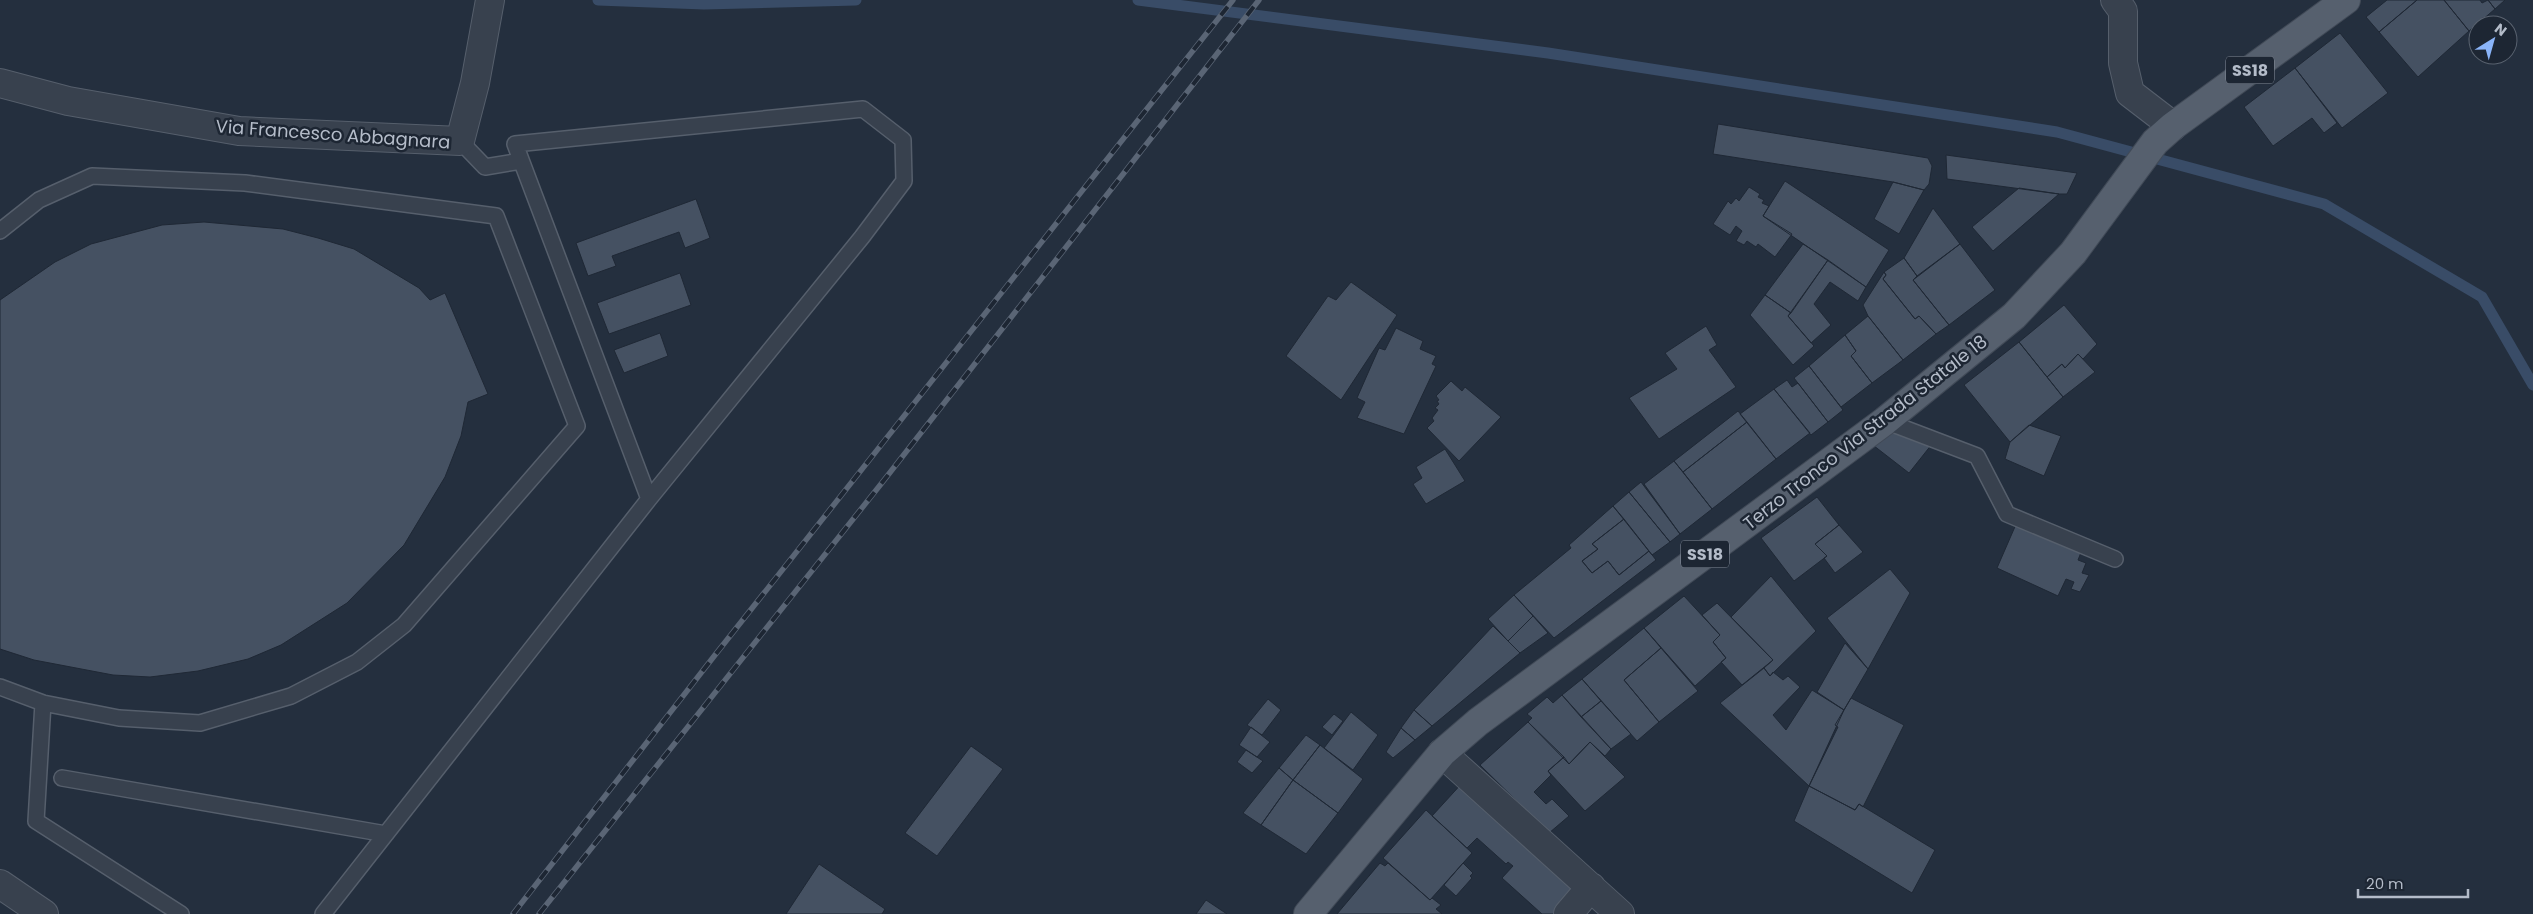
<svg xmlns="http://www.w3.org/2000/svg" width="2533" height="914" font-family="Poppins,sans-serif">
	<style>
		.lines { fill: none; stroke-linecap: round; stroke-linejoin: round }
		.stream { stroke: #394c67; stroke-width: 11 }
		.building { fill: #455162; stroke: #1f2835 }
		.service-casing { stroke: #565f6c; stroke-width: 18 }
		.minor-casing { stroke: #565f6c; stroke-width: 30 }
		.primary-casing { stroke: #414a57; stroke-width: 30 }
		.service { stroke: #38414e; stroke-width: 15 }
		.minor { stroke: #38414e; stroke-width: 28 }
		.primary { stroke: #56606e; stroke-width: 28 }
		.rail-casing { stroke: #5a6575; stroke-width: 5.5 }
		.rail { stroke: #1d2633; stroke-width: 4; stroke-dasharray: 11; stroke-linecap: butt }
		.labels { text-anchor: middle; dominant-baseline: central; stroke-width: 5; stroke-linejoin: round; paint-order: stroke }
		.shield { fill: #1d2633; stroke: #878f9c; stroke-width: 1 }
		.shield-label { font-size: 16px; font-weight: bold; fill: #b4bcc9 }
		.street-label { font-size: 18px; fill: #b4bcc9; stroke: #1d2633 }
	</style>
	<rect width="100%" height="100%" fill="#242f3e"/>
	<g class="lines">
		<path class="stream" d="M 598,0 L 704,4 L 856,0
			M 1138,0 L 1548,53 L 2057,132 L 2324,204 L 2482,297 L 2533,385"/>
	</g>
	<path class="building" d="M 2387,0 L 2417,0 L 2379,32 L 2366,17 Z
		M 2417,0 L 2444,0 L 2469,31 L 2418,77 L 2379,32 Z
		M 2444,0 L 2480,0 L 2482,3 L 2488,0 L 2495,9 L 2469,31 Z
		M 2488,0 L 2505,0 L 2495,9 Z
		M 2340,33 L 2388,93 L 2342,128 L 2295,68 Z
		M 2295,68 L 2337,123 L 2324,133 L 2312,118 L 2273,146 L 2244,107 Z
		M 1718,124 L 1928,158 L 1932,166 L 1929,184 L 1924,190 L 1893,182 L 1713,154 Z
		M 1946,155 L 2063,171 L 2077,173 L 2067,194 L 2059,194 L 1947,179 Z
		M 1785,181 L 1889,250 L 1866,287 L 1763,216 Z
		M 1893,182 L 1924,190 L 1899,234 L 1874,219 Z
		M 1749,187 L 1760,194 L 1758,197 L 1764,200 L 1762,203 L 1769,206 L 1763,216 L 1792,234 L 1775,257 L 1758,244 L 1756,247 L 1747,241 L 1744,245 L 1736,241 L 1742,231 L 1736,226 L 1730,235 L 1713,224 L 1728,201 L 1731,204 L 1736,198 L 1739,201 Z
		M 2019,188 L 2059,194 L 1993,251 L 1972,227 Z
		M 696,199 L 710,238 L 685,248 L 679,232 L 612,256 L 616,266 L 588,276 L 576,243 Z
		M 1933,208 L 1960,244 L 1917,276 L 1904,258 Z
		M 204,222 L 283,229 L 318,238 L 354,249 L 419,288 L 430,300 L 445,293 L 488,394 L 468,402 L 461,436 L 445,477 L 404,545 L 347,603 L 281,645 L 248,659 L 198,671 L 150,677 L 113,675 L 34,660 L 0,649 L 0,300 L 55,262 L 91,244 L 162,225 Z
		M 1803,244 L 1828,260 L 1791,313 L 1765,295 Z
		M 1960,244 L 1995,290 L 1949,325 L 1913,280 Z
		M 1904,258 L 1917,276 L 1913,280 L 1949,325 L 1936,334 L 1919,316 L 1915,319 L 1883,279 L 1886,275 L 1884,272 Z
		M 1828,260 L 1866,287 L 1858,301 L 1830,282 L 1814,304 L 1831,325 L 1811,343 L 1788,316 Z
		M 1884,272 L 1886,275 L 1883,279 L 1915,319 L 1919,316 L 1936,334 L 1903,360 L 1868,316 L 1863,305 Z
		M 680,273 L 691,305 L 609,334 L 597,303 Z
		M 1351,282 L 1397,315 L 1341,400 L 1286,356 L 1328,296 L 1336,300 Z
		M 1765,295 L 1791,313 L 1788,316 L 1814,346 L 1793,365 L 1750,315 Z
		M 2064,305 L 2097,344 L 2083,359 L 2078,354 L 2065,368 L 2062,364 L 2047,377 L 2019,342 Z
		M 1868,316 L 1903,360 L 1872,383 L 1851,356 L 1856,351 L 1845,335 Z
		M 1706,326 L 1717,345 L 1709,350 L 1736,387 L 1659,439 L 1629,398 L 1677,369 L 1665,353 Z
		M 1396,328 L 1423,341 L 1420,349 L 1436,356 L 1432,364 L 1436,366 L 1404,434 L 1357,418 L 1365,402 L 1357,398 L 1379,348 L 1385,350 Z
		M 660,333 L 668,356 L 624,373 L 614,350 Z
		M 1845,335 L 1856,351 L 1851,356 L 1872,383 L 1841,407 L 1809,366 Z
		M 2019,342 L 2063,397 L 2010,442 L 1964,385 Z
		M 2078,354 L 2095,372 L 2063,397 L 2047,377 L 2062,364 L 2065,368 Z
		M 1809,366 L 1843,410 L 1828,422 L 1794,378 Z
		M 1787,380 L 1792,387 L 1798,383 L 1828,422 L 1811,435 L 1774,389 Z
		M 1451,381 L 1462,391 L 1465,387 L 1501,417 L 1459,461 L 1427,428 L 1434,421 L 1432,418 L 1438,410 L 1435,408 L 1439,404 L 1437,401 L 1439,400 L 1436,396 Z
		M 1774,389 L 1810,433 L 1776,459 L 1740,414 Z
		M 1738,411 L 1747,422 L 1683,472 L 1674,461 Z
		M 1747,422 L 1776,459 L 1712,509 L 1683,472 Z
		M 2029,425 L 2061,436 L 2044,476 L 2005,459 L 2010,442 Z
		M 1890,426 L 1932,444 L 1909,473 L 1869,442 Z
		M 1445,449 L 1465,481 L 1426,504 L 1413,484 L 1422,478 L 1416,467 Z
		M 1674,461 L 1712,509 L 1680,534 L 1644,484 Z
		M 1641,482 L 1680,534 L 1670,542 L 1629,492 Z
		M 1629,492 L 1670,542 L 1652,555 L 1613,506 Z
		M 1817,497 L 1839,525 L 1815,544 L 1827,556 L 1794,581 L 1761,538 Z
		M 1613,506 L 1624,519 L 1592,544 L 1598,549 L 1582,561 L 1592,573 L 1608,561 L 1619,575 L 1649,551 L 1656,560 L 1554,638 L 1514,595 L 1571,548 L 1569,545 Z
		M 1624,519 L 1649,551 L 1619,575 L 1608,561 L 1592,573 L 1582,561 L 1598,549 L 1592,544 Z
		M 2017,522 L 2082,550 L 2078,560 L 2086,563 L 2082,573 L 2089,575 L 2080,592 L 2071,589 L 2074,582 L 2066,579 L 2058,596 L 1997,568 Z
		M 1839,525 L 1863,552 L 1835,573 L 1824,558 L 1827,556 L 1815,544 Z
		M 1890,569 L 1910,593 L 1868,669 L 1827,618 Z
		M 1771,576 L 1816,631 L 1770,676 L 1764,668 L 1773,660 L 1731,617 Z
		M 1514,595 L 1533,616 L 1508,641 L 1488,619 Z
		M 1684,596 L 1720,635 L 1713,642 L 1726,658 L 1695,686 L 1644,628 Z
		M 1717,603 L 1773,660 L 1742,685 L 1721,662 L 1726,658 L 1713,642 L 1720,635 L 1702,615 Z
		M 1533,616 L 1548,633 L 1520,653 L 1508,641 Z
		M 1493,626 L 1520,653 L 1432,726 L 1414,710 Z
		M 1644,628 L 1661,648 L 1624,680 L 1659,722 L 1637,741 L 1582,679 Z
		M 1845,643 L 1868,669 L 1844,710 L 1817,692 Z
		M 1661,648 L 1698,691 L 1659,722 L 1624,680 Z
		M 1764,668 L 1770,676 L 1773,672 L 1783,680 L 1788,676 L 1800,687 L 1773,715 L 1786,730 L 1812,690 L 1844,710 L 1809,786 L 1720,703 Z
		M 1582,679 L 1601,701 L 1581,717 L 1562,695 Z
		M 1562,695 L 1611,749 L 1605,756 L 1590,742 L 1569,764 L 1528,722 L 1532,718 L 1527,714 L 1547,697 L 1553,703 Z
		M 1851,698 L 1904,725 L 1863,807 L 1859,804 L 1855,810 L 1809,786 L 1838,727 L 1835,725 Z
		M 1268,699 L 1281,710 L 1262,735 L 1247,725 Z
		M 1601,701 L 1631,734 L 1611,749 L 1581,717 Z
		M 1414,710 L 1432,726 L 1415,740 L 1401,728 Z
		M 1351,712 L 1378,735 L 1353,770 L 1324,748 Z
		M 1334,714 L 1343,721 L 1332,735 L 1322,727 Z
		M 1528,722 L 1564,757 L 1548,771 L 1551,775 L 1534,792 L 1546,804 L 1552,799 L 1569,816 L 1549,833 L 1480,765 Z
		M 1251,727 L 1270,742 L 1257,757 L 1239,745 Z
		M 1401,728 L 1415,740 L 1393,758 L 1386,752 Z
		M 1306,735 L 1320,745 L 1293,780 L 1279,768 Z
		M 1590,742 L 1625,777 L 1585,811 L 1548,771 L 1564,757 L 1569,764 Z
		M 1320,745 L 1363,779 L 1338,813 L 1293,780 Z
		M 971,746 L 1003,769 L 937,856 L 905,833 Z
		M 1246,750 L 1263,761 L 1252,773 L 1237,762 Z
		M 1279,768 L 1293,780 L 1261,825 L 1243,813 Z
		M 1293,780 L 1338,813 L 1306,854 L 1261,825 Z
		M 1464,781 L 1585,886 L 1558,914 L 1542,914 L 1502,878 L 1513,866 L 1508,862 L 1506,864 L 1477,838 L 1467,848 L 1432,816 Z
		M 1809,786 L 1855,810 L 1859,804 L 1935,850 L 1912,893 L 1794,821 Z
		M 1426,810 L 1472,853 L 1430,900 L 1383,858 Z
		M 1380,863 L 1385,866 L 1388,863 L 1430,900 L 1432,898 L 1441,905 L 1436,909 L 1442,914 L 1337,914 Z
		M 1463,863 L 1473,873 L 1470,876 L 1472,878 L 1456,896 L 1444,885 Z
		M 819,864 L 885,909 L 882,914 L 786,914 Z
		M 1206,900 L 1227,914 L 1196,914 Z"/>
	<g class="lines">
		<g class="service-casing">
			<path id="service" d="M 460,141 L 485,167 L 521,161
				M 0,231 L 39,200 L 92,176 L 245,183 L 496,216 L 577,426 L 404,625 L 357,662 L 291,696 L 200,723 L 119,718 L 43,703 L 0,687
				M 1885,421 L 1977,456 L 2007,514 L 2115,559
				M 43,703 L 36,821 L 181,914
				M 62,778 L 386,834
				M 323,914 L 649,499 L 862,237 L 904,181 L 903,140 L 863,109 L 515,144 L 649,499"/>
		</g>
		<g class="minor-casing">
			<path id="minor" d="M 2115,0 L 2123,11 L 2123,63 L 2130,93 L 2173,126
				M 0,83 L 68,101 L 239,131 L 460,141 L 475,83 L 490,0
				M 1442,753 L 1620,914
				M 0,884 L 44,914
				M 1568,914 L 1591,887"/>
		</g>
		<g class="primary-casing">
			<path id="primary" d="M 1308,914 L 1442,753 L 1478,722 L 1885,421 L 2014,316 L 2073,253 L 2155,142 L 2173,126 L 2346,0"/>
		</g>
		<use href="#service" class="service"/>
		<use href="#minor" class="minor"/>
		<use href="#primary" class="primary"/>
		<g class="rail-casing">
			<path id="rail" d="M 513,914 L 715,655 L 1233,0
				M 539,914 L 881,484 L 1259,0"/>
		</g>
		<use href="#rail" class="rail"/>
	</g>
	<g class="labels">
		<g class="shield">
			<rect x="2226" y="56.5" width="48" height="27" rx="4"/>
			<rect x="1681" y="540.5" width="48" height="27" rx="4"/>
		</g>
		<g class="shield-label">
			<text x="2250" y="70">SS18</text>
			<text x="1705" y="554">SS18</text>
		</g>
		<g class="street-label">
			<text transform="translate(333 134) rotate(4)">Via Francesco Abbagnara</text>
			<text transform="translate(1865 432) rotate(-38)">Terzo Tronco Via Strada Statale 18</text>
		</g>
	</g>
	<g transform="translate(2493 40) rotate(37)"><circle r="24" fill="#1d2633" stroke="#59626f"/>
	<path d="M0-4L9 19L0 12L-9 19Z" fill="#8ab4f8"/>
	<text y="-8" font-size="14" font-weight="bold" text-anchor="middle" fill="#b4bcc9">N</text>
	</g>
	<path d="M2358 889v8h110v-8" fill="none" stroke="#b4bcc9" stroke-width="2.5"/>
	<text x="2366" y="889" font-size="15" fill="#b4bcc9" stroke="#1d2633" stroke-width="4" paint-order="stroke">20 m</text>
</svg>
